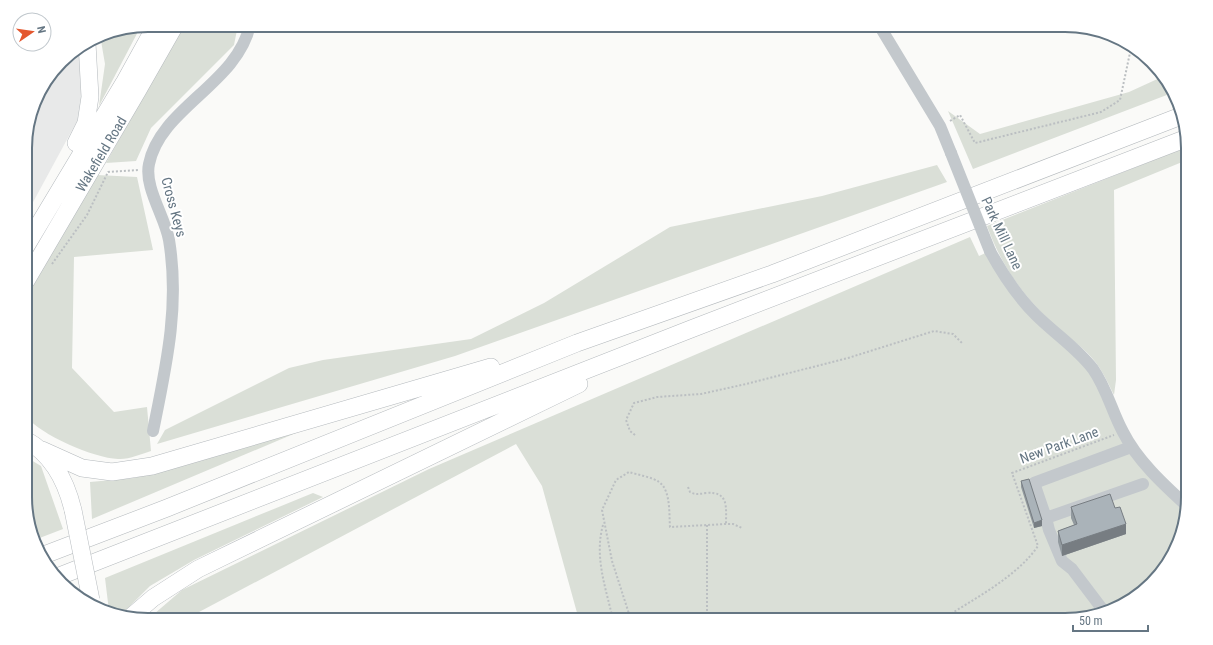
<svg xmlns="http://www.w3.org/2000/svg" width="1213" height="645" font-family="'Roboto Condensed',sans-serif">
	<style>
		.built { fill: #e8e9e9 }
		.green { fill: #dadfd7 }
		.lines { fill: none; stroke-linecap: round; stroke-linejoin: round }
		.highway-casing { stroke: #b4b9bd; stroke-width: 18 }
		.path { stroke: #bbbfc2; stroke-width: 2; stroke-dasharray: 2 2; stroke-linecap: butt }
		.minor { stroke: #c3c8cc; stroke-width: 12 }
		.highway { stroke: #fff; stroke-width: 17 }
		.highway-bridge-casing { stroke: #b4b9bd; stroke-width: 18; stroke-linecap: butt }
		.minor-bridge { stroke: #c3c8cc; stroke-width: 12 }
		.highway-bridge { stroke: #fff; stroke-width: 17 }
		.wall { fill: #929a9f }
		.shaded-wall { fill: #777d82 }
		.building { fill: #aab3b9; stroke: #777d82 }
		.labels { text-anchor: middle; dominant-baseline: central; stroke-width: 4; stroke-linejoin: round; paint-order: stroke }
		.street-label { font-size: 14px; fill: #657683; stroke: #fff }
		.rim { fill: none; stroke: #657683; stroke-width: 2 }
	</style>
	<rect width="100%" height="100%" fill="#fafaf8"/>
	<path class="built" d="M 87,43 L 90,97 L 25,217 L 25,140 L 38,94 L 67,56 Z"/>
	<path class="green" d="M 183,25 L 238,25 L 234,45 L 151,128 L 136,161 L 106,163 Z
		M 141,26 L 99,106 L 105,64 L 100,35 Z
		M 1164,76 L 1167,80 L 1172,93 L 973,169 L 948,111 L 980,134 L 1129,92 Z
		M 1187,149 L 1187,160 L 1114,190 L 1116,380 L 1114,395 C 1108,383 1102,369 1092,358 C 1081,345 1066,336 1053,324 C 1022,294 1002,267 987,226 L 1179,150 Z
		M 937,165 L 947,182 L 455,356 L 157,444 L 165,430 L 289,368 L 323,360 L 471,339 L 544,303 L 670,227 L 822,196 Z
		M 97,175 L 137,177 L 153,250 L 74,257 L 72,368 L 114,412 L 147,407 L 151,451 C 141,454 128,460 118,459 C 94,458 40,435 26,416 L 26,298 Z
		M 970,237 L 979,256 L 990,251 L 1002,274 L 1080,354 L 1122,432 L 1186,505 L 1175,551 L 1133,599 L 1073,620 L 579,620 L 542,486 L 516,444 L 184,620 L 147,620 L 182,590 L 429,469 Z
		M 310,427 L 92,519 L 90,482 L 134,478 Z
		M 26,457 L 41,466 L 63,529 L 37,539 L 26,513 Z
		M 313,493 L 323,497 L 194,560 L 150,586 L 122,614 L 109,611 L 105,578 Z"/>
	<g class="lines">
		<g class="highway-casing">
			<path id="highway" d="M 76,143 L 86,123 L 90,97 L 87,43
				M 26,246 L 124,83 L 156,25
				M 26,281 L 138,90 L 175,25
				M 26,440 C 53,455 66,481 73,510
				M 42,450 L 82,468 L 112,472 L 152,466 L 491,367
				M 44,555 L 167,508 L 577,343 L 772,274 L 1181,116
				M 57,577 L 691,329 L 1187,138
				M 132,616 L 153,598 L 198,569 L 579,384"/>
		</g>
		<path class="path" d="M 950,121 L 960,115 L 975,143 L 1101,112 L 1120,100 L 1131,48
			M 52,264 L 87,215 L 108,172 L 138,170
			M 635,435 L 630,431 L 626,420 L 634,403 L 657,397 L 701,394 L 746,384 L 848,358 L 934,331 L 953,334 L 962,343
			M 688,487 L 690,492 C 695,495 700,494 706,493 C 729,491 726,507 726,524
			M 603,525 C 594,557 606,588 613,620
			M 707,525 L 707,620
			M 631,620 L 612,561 L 602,510 L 616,480 L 629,472 C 638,475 652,477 659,482 C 671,490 669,515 670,527 L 726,524 L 733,524 L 742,528
			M 941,620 C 972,600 1017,577 1038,546 L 1012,473 L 1114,435"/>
		<path class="minor" d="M 879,25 L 940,126 L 951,153
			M 990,251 C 1003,275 1017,296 1036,315 C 1055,334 1077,348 1093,369 C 1107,389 1112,412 1123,432 C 1137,460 1163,484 1186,505
			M 153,431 C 166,367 180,306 169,240 C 165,217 144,187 149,164 C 160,108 237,84 250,25
			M 1131,447 L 1034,483 L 1046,518 L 1143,484
			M 1046,518 L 1049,530 L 1062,561 L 1072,569 L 1103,610"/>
		<use href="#highway" class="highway"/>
		<g class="highway-bridge-casing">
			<path id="highway-bridge" d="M 73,510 L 91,600"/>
		</g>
		<path class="minor-bridge" d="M 951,153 L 990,251"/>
		<use href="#highway-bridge" class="highway-bridge"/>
	</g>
	<path class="wall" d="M 1021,481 L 1042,526 L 1034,528 L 1021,487 Z
		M 1071,507 L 1115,508 L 1126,534 L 1062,556 L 1058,542 L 1058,531 L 1074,525 L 1071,518 Z"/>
	<path class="shaded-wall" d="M 1042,520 L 1042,526 L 1034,528 L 1034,523 Z
		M 1126,524 L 1126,534 L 1062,556 L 1062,545 Z"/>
	<path class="building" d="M 1029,479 L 1042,520 L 1034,523 L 1021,481 Z
		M 1110,494 L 1115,508 L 1120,507 L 1126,524 L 1062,545 L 1058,531 L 1077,524 L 1071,507 Z"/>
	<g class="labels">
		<g class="street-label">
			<text transform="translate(101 154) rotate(-59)">Wakefield Road</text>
			<text transform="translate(174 207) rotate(75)">Cross Keys</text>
			<text transform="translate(1002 233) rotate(65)">Park Mill Lane</text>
			<text transform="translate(1059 445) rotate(-20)">New Park Lane</text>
		</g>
	</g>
	<path d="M0 0H1213V645H0ZM148 32H1065A116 116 0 0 1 1181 148V497A116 116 0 0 1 1065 613H148A116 116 0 0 1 32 497V148A116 116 0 0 1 148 32Z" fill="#fff" fill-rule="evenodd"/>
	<path class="rim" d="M148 32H1065A116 116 0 0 1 1181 148V497A116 116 0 0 1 1065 613H148A116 116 0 0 1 32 497V148A116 116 0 0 1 148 32Z"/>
	<g transform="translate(32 32) rotate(77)"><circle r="19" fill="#ffffff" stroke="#c1c8cd"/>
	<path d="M0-3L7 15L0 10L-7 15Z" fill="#e4572e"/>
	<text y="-6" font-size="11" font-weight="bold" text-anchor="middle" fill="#657683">N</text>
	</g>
	<path d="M1073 625v6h75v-6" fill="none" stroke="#657683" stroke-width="2"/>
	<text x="1079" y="625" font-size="12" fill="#657683" stroke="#ffffff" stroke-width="3" paint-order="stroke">50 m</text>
</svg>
